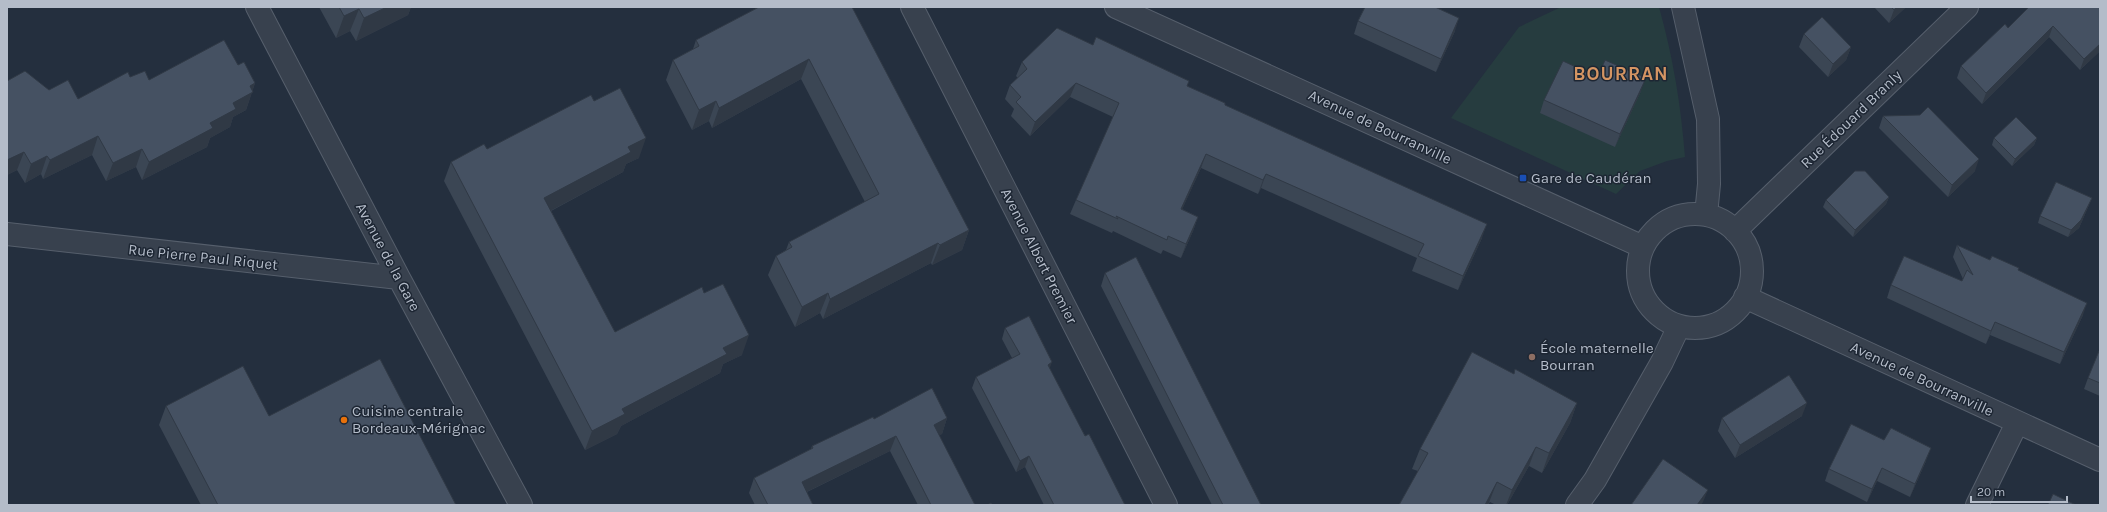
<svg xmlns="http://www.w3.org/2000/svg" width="2107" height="512" font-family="Karla,sans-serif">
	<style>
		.garden { fill: #263c3f }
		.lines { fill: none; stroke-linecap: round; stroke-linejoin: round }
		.minor-casing { stroke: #565f6c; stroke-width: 24 }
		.minor { stroke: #38414e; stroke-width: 22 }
		.wall { fill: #3b4654 }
		.shaded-wall { fill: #303945 }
		.building { fill: #455162; stroke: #303945 }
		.transit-dot { fill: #1a4fb4; stroke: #1d2633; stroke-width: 1.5 }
		.education-dot { fill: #8d6e63; stroke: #1d2633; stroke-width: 1.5 }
		.food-dot { fill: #e8710a; stroke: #1d2633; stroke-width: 1.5 }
		.labels { text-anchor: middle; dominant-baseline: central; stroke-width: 3; stroke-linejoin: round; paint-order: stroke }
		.street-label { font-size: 15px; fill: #b4bcc9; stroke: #1d2633 }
		.poi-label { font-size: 15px; fill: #b4bcc9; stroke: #1d2633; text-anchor: start }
		.district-label { font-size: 19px; font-weight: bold; letter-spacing: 1px; fill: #d59563; stroke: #1d2633 }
	</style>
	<rect width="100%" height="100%" fill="#242f3e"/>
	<path class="garden" d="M 1561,7 L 1659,7 C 1673,57 1681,105 1685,157 L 1667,161 L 1640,171 L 1616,194 L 1451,118 L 1519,27 Z"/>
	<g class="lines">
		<g class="minor-casing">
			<path id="minor" d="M 257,7 L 399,278 L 521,505
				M 912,7 L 1166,505
				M 1116,7 L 1643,247
				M 1683,7 L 1708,119 L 1709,184 L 1706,215
				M1638 271a57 57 0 1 1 114 0a57 57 0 1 1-114 0Z
				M 1735,231 L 1967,7
				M 7,234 L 399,278
				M 1745,297 L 2100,460
				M 1577,505 L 1595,480 L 1662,362 L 1679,326
				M 1977,505 L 2017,423"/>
		</g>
		<use href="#minor" class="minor"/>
	</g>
	<path class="wall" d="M 319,7 L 411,7 L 408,15 L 356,41 L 350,31 L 336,38 Z
		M 759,7 L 969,230 L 962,250 L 932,265 L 931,263 L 823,319 L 820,313 L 795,327 L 768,275 L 776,256 L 786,250 L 789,242 L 865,202 L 801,79 L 712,128 L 709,121 L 692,130 L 666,80 L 673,60 L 693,49 L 696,40 Z
		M 1874,7 L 1906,7 L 1889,23 Z
		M 2100,7 L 2100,51 L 2080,70 L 2049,37 L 1982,104 L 1957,78 L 1961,66 L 2008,28 Z
		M 1358,21 L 1455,31 L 1436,72 L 1354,34 Z
		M 1804,34 L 1851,47 L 1846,60 L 1828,77 L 1799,47 Z
		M 1093,45 L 1189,81 L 1187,86 L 1482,238 L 1458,290 L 1412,271 L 1417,258 L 1261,188 L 1258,194 L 1201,168 L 1182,209 L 1198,217 L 1193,231 L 1181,258 L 1163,250 L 1161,254 L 1113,231 L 1112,233 L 1070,214 L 1076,200 L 1113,117 L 1070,97 L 1030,136 L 1011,116 L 1014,109 L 1005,99 L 1010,85 L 1018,78 L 1016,76 L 1022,62 Z
		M 238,65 L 255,83 L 246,110 L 233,117 L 230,127 L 210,138 L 207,147 L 142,180 L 136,167 L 106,181 L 92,155 L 43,179 L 41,174 L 25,183 L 17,170 L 7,175 L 49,90 L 78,99 L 130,77 L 149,80 Z
		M 1598,77 L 1641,91 L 1615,147 L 1540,113 L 1544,100 Z
		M 1883,116 L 1975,171 L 1948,197 L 1879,128 Z
		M 1994,138 L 2037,138 L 2034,145 L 2012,166 L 1992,145 Z
		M 487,149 L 639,158 L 626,164 L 623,172 L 551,211 L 615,332 L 704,293 L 742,355 L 723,364 L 720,373 L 621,426 L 617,434 L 585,450 L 444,181 L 451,162 Z
		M 1889,197 L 1886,204 L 1853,237 L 1823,207 L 1826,200 Z
		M 2092,198 L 2079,228 L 2068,237 L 2038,223 L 2040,216 Z
		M 1957,245 L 1990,260 L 2018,270 L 2083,315 L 2060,364 L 1990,335 L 1986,344 L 1887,298 L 1891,285 L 1962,281 L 1963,279 L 1953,257 Z
		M 1105,273 L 1261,505 L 1212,505 L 1101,286 Z
		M 1005,328 L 1050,369 L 1085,436 L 1125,505 L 1044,505 L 1025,467 L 1016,472 L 972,388 L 976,377 L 1012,358 L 1002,339 Z
		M 2100,351 L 2100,396 L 2084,389 L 2088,378 Z
		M 1514,374 L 1577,403 L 1570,423 L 1542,473 L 1529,466 L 1507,505 L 1496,505 L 1490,502 L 1488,505 L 1399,505 L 1418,471 L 1412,469 L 1420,449 Z
		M 166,406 L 269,416 L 456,505 L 201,505 L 159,425 Z
		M 1802,416 L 1735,458 L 1718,431 L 1722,418 Z
		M 947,418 L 942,434 L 939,435 L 975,505 L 918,505 L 890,451 L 807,492 L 813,505 L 755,505 L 749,493 L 754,478 L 811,449 L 812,446 L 874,419 Z
		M 1926,461 L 1910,497 L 1877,481 L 1867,502 L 1825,481 L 1829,469 Z"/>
	<path class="shaded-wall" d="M 387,7 L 411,7 L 408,15 L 356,41 L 364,18 Z
		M 1897,7 L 1906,7 L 1889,23 L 1894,10 Z
		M 359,9 L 350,31 L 336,38 L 344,16 Z
		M 1459,18 L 1455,31 L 1436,72 L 1441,59 Z
		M 2053,26 L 2049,37 L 1982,104 L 1986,93 Z
		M 2100,44 L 2100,51 L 2080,70 L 2084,59 Z
		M 1851,47 L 1846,60 L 1828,77 L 1833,64 Z
		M 809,59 L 801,79 L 712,128 L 719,108 Z
		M 1646,78 L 1641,91 L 1615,147 L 1620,134 Z
		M 255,83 L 246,110 L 233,117 L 230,127 L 210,138 L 207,147 L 142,180 L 149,162 L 210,123 L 233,103 L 250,86 Z
		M 1076,83 L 1070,97 L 1030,136 L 1035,122 Z
		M 716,101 L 709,121 L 692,130 L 699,110 Z
		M 98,136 L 92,155 L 43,179 L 50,160 Z
		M 646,138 L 639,158 L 626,164 L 623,172 L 537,218 L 544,198 L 628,147 Z
		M 2037,138 L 2034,145 L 2012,166 L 2015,159 Z
		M 142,149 L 136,167 L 106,181 L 113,163 Z
		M 24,152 L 17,170 L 7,175 L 7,160 Z
		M 1206,154 L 1201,168 L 1176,223 L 1181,209 Z
		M 47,156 L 41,174 L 25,183 L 31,164 Z
		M 1979,159 L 1975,171 L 1948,197 L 1952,185 Z
		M 1266,174 L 1261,188 L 1258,194 L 1263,180 Z
		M 1889,197 L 1886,204 L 1853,237 L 1855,230 Z
		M 2092,198 L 2079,228 L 2068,237 L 2071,230 Z
		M 1198,217 L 1193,231 L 1181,258 L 1186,244 Z
		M 1487,224 L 1482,238 L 1458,290 L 1463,276 Z
		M 969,230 L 962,250 L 932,265 L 940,245 Z
		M 938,243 L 931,263 L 823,319 L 830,299 Z
		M 828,293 L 820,313 L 795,327 L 802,307 Z
		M 2087,303 L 2083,315 L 2060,364 L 2064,352 Z
		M 1995,322 L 1990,335 L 1986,344 L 1991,331 Z
		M 749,335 L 742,355 L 723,364 L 720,373 L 621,426 L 617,434 L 585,450 L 592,431 L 622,409 L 723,348 Z
		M 1052,362 L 1048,373 L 1048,365 Z
		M 1577,403 L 1570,423 L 1542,473 L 1549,453 Z
		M 1807,403 L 1802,416 L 1735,458 L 1740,445 Z
		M 947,418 L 942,434 L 929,440 L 934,425 Z
		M 896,436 L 890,451 L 796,497 L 802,482 Z
		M 1536,447 L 1529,466 L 1507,505 L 1506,505 L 1512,490 Z
		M 1931,448 L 1926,461 L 1910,497 L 1915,484 Z
		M 1029,456 L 1025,467 L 1016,472 L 1020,461 Z
		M 1882,468 L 1877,481 L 1867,502 L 1872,489 Z
		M 1497,482 L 1488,505 L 1485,505 Z
		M 1708,490 L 1703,502 L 1701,505 L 1697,505 Z"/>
	<path class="building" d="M 339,7 L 387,7 L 364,18 L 359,9 L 344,16 Z
		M 759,7 L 852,7 L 969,230 L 940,245 L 938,243 L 830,299 L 828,293 L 802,307 L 776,256 L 792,247 L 789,242 L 879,194 L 809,59 L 719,108 L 716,101 L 699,110 L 673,60 L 699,46 L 696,40 Z
		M 1365,7 L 1435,7 L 1459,18 L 1441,59 L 1358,21 Z
		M 1891,7 L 1897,7 L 1894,10 Z
		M 2029,7 L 2100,7 L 2100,44 L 2084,59 L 2053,26 L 1986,93 L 1961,66 L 2005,24 L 2008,28 Z
		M 1822,17 L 1851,47 L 1833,64 L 1804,34 Z
		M 1057,28 L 1093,45 L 1096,37 L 1189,81 L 1187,86 L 1225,103 L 1225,105 L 1487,224 L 1463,276 L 1418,256 L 1424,244 L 1266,174 L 1263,180 L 1206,154 L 1181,209 L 1198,217 L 1186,244 L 1168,236 L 1167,240 L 1116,216 L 1118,219 L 1076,200 L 1119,103 L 1076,83 L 1035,122 L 1016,102 L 1021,97 L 1010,85 L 1027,69 L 1022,62 Z
		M 224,40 L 238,65 L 244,62 L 255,83 L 250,86 L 253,92 L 233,103 L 236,109 L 210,123 L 213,128 L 149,162 L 142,149 L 113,163 L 98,136 L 50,160 L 47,156 L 31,164 L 24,152 L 7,160 L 7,81 L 25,71 L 49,90 L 68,80 L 78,99 L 128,72 L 130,77 L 145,71 L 149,80 Z
		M 1605,60 L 1646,78 L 1620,134 L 1544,100 L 1563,61 L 1598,77 Z
		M 620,88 L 646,138 L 628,147 L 631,152 L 544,198 L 615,332 L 702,287 L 704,293 L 723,284 L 749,335 L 723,348 L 727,354 L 622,409 L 625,414 L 592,431 L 451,162 L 484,144 L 487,149 L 591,95 L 594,101 Z
		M 1928,107 L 1979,159 L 1952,185 L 1883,116 L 1920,115 Z
		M 2016,117 L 2037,138 L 2015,159 L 1994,138 Z
		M 1855,171 L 1865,171 L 1889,197 L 1855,230 L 1826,200 Z
		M 2056,182 L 2092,198 L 2081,220 L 2071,230 L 2040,216 Z
		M 1957,245 L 1990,260 L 1992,256 L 2019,268 L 2018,270 L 2087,303 L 2064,352 L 1995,322 L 1991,331 L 1891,285 L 1904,256 L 1962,281 L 1967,270 L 1973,275 Z
		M 1136,257 L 1261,505 L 1223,505 L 1105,273 Z
		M 1029,316 L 1052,362 L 1048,365 L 1085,436 L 1089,434 L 1125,505 L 1054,505 L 1029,456 L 1020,461 L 976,377 L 1020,354 L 1005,328 Z
		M 2099,351 L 2100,351 L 2100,383 L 2088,378 Z
		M 1472,352 L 1514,374 L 1515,369 L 1577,403 L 1549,453 L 1536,447 L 1512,490 L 1497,482 L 1485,505 L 1399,505 L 1428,453 L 1420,449 Z
		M 380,359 L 456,505 L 218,505 L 166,406 L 243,366 L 269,416 Z
		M 1789,375 L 1807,403 L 1740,445 L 1722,418 Z
		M 932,388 L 947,418 L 934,425 L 975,505 L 931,505 L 896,436 L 802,482 L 813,505 L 768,505 L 754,478 L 813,448 L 812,446 L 873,417 L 874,419 Z
		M 1851,424 L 1884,440 L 1891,428 L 1931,448 L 1915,484 L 1882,468 L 1872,489 L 1829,469 Z
		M 1663,459 L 1708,490 L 1697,505 L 1631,505 Z
		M 2053,494 L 2076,505 L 2048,505 Z
		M 991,503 L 992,505 L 987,505 Z"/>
	<rect class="transit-dot" x="1519" y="174" width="8" height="8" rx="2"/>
	<circle class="education-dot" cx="1532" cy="357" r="4"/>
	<circle class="food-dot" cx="344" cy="420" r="4"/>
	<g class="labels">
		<g class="street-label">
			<text transform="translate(1851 119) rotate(-44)">Rue Édouard Branly</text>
			<text transform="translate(1380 127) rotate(25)">Avenue de Bourranville</text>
			<text transform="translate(1039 256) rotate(63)">Avenue Albert Premier</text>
			<text transform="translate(203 257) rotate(6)">Rue Pierre Paul Riquet</text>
			<text transform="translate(388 257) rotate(62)">Avenue de la Gare</text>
			<text transform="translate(1922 379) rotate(25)">Avenue de Bourranville</text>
		</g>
		<g class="poi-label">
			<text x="1531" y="178">Gare de Caudéran</text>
			<text x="1540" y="348">École maternelle<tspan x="1540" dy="17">Bourran</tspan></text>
			<text x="352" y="411">Cuisine centrale<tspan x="352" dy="17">Bordeaux-Mérignac</tspan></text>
		</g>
		<g class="district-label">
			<text x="1621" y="74">BOURRAN</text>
		</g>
	</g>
	<rect width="2107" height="512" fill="none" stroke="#b4bcc9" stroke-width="16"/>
	<path d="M1971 496v6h96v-6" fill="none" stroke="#b4bcc9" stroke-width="2"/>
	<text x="1977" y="496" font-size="12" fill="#b4bcc9" stroke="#1d2633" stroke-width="3" paint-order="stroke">20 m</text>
</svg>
